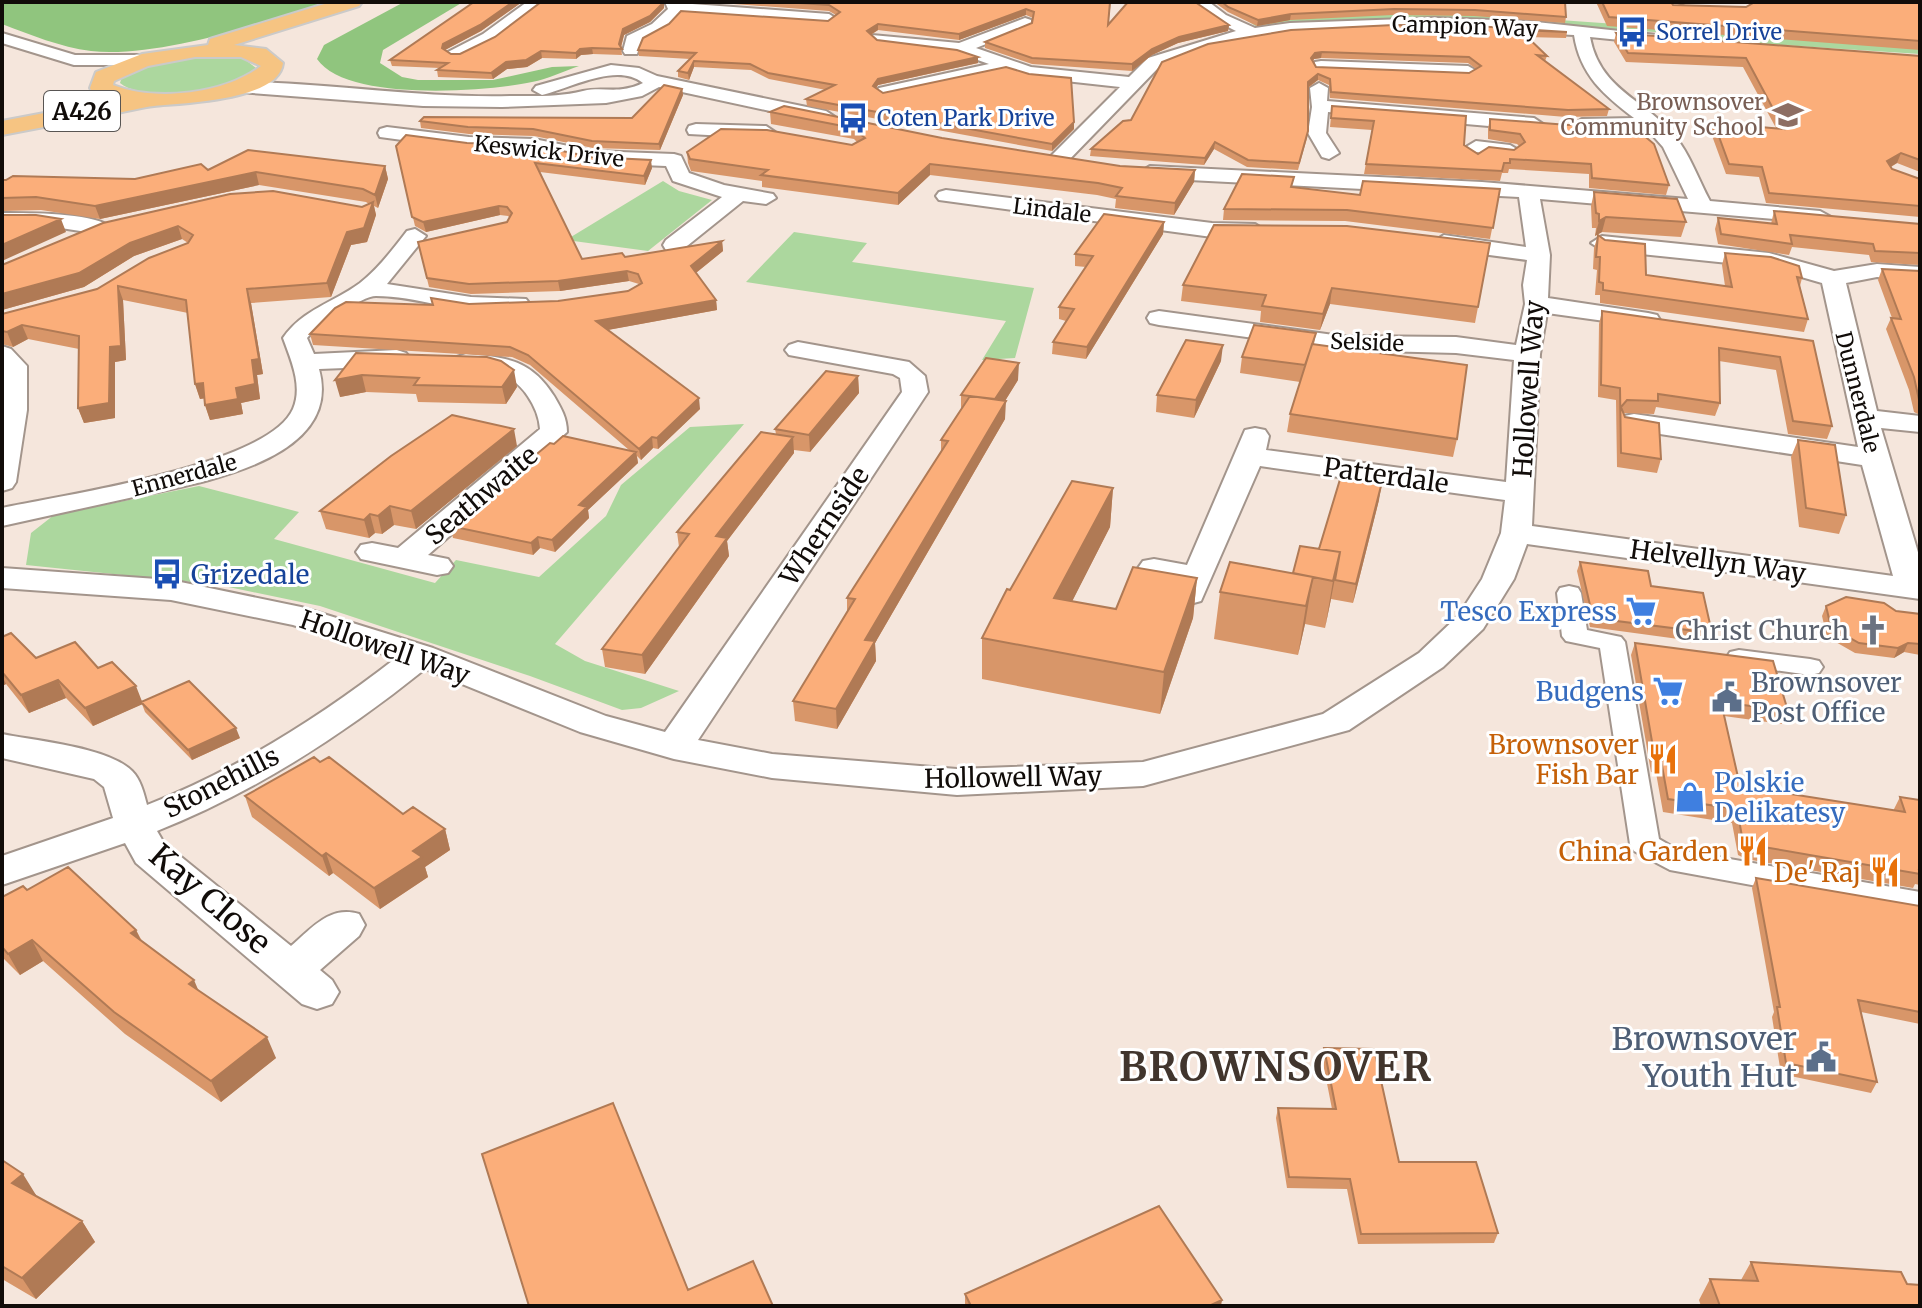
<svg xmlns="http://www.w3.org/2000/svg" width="1922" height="1308" font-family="Merriweather,serif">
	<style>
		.green { fill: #acd79e }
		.forest { fill: #90c57e }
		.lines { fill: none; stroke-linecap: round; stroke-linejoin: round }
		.pedestrian-casing { stroke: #a3958c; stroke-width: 4 }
		.minor-casing { stroke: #a3958c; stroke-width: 4 }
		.trunk-casing { stroke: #cbcac9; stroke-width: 4 }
		.pedestrian { fill: #fff; fill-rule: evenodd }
		.minor { fill: #fff; fill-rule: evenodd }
		.trunk { fill: #f6c482; fill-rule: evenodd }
		.wall { fill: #d89669; fill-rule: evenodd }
		.shaded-wall { fill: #b07a55 }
		.building { fill: #fbae7a; stroke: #b07a55; stroke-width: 2; fill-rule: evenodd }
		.labels { text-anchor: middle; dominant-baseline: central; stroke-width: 6; stroke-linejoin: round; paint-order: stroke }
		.far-street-label { font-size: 22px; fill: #110c09; stroke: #fff }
		.far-transit-label { font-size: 22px; fill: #164399; stroke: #fff; text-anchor: start }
		.far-education-label { font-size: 22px; fill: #785e54; stroke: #fff; text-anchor: end }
		.shield { fill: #fff; stroke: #585553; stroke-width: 2 }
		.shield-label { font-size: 24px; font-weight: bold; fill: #110c09 }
		.street-label { font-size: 26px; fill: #110c09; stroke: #fff }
		.transit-label { font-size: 26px; fill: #164399; stroke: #fff; text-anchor: start }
		.shop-label { font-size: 26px; fill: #366cbe; stroke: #fff; text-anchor: end }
		.worship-label { font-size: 26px; fill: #5b616d; stroke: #fff; text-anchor: end }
		.service-label { font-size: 26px; fill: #4e5e75; stroke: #fff; text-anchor: start }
		.food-label { font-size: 26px; fill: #c56008; stroke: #fff; text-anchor: end }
		.near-street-label { font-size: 32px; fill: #110c09; stroke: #fff }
		.near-service-label { font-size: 32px; fill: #4e5e75; stroke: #fff; text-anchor: end }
		.near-district-label { font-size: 40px; font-weight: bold; letter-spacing: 2px; fill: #41352d; stroke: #fff }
	</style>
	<rect width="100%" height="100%" fill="#f5e6dc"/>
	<path class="green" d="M 1404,2 L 1476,14 L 1673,28 L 1669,33 C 1532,23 1394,15 1257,27 L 1242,17 Z
		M 1703,29 L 1920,48 L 1920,54 L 1719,41 L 1703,36 Z
		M 228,56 L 243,58 L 256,68 C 240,93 142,103 120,83 L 122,77 C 157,60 190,57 228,56 Z
		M 663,181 L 679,191 L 712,200 L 648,251 L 566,240 Z
		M 794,232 L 867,243 L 852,262 L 1034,288 L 1015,358 L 982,360 L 1006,321 L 746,282 Z
		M 744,424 L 555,644 L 585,661 L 679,691 L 641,708 L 622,710 L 530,676 L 320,606 L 219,585 L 26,565 L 31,533 L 54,515 L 199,486 L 299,512 L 274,539 L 435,583 L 456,560 L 539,577 L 606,516 L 621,485 L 690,427 Z"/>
	<path class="forest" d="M 2,2 L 334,2 L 317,9 C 253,25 155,58 91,51 C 60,47 31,35 2,24 Z
		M 404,2 L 463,2 L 383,50 L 380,63 L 402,77 L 418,80 L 493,80 L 552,67 L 579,66 C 564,71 548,79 532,82 C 486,92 346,102 317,59 L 324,45 Z"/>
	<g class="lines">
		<g class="pedestrian-casing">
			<path id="pedestrian" d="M 1569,586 L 1578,588 L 1581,593 L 1587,630 L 1621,637 L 1625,642 L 1659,839 L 1678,850 L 1920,892 L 1920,916 L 1670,870 L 1634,851 L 1630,844 L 1600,648 L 1566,641 L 1562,636 L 1557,593 L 1560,588 Z
				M 1739,650 L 1810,659 L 1819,661 L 1823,667 L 1819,673 L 1810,675 L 1730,664 L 1726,658 L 1730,652 Z"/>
		</g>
		<g class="minor-casing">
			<path id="minor" d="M 527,2 L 545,2 L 495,40 L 460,57 L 454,58 L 446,53 L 483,34 Z
				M 665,2 L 829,14 L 837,19 L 829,24 L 680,14 L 668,27 L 641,42 L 637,54 L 625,54 L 623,51 L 627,36 L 652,24 L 668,9 Z
				M 1191,2 L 1209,2 L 1226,15 L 1255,28 L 1290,23 L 1434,18 L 1527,21 L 1666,36 L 1668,39 L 1660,44 L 1590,37 C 1600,90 1643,98 1674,135 C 1690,154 1698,179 1710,201 L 1820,211 L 1831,217 L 1820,223 L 1540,199 L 1550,255 L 1548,298 L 1648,313 L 1657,315 L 1660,320 L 1657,325 L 1648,327 L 1547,313 L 1540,354 L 1532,526 L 1893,576 L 1862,465 L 1634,430 L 1624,428 L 1620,422 L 1624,416 L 1634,414 L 1858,447 L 1822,283 L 1767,267 L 1602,250 L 1591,243 L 1602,236 L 1769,253 L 1834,271 L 1877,264 L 1920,267 L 1920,281 L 1877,277 L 1846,283 L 1877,411 L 1920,416 L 1920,432 L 1881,428 L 1920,559 L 1920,599 L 1527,544 L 1514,579 L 1483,629 L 1443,667 L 1349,730 L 1143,786 L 957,795 L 772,778 L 674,759 L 580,732 L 425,669 C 343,735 255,792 157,831 L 164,843 L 291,946 C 312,928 330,905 359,914 L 365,925 L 359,936 L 320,970 L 332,980 L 339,992 L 332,1004 L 317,1009 L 302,1004 L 136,863 L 125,843 L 2,885 L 2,856 L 113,818 L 104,787 L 94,779 L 2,758 L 2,734 C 36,741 108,747 132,771 C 141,780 144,794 147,805 C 237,770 320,717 396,658 L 293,625 L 171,600 L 2,588 L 2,568 L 171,580 L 301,607 L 433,648 L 606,716 L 665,732 L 902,392 L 900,378 L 893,374 L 789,355 L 785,350 L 789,345 L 798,342 L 909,362 L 925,376 L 928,392 L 698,740 L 772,754 L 957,769 L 1143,762 L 1323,714 L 1419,653 L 1458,616 L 1482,579 L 1501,533 L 1505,500 L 1260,466 L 1201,601 L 1190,604 L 1179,601 L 1174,594 L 1179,583 L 1143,575 L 1138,568 L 1143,561 L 1154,559 L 1187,565 L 1245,430 L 1255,428 L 1265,430 L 1269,436 L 1266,450 L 1506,482 L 1514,360 L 1456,353 L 1341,350 L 1159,325 L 1150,323 L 1147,318 L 1150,313 L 1159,311 L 1341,336 L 1456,337 L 1516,345 L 1525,304 L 1523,285 L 1527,260 L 1444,249 L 1433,242 L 1444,235 L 1526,247 L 1519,197 L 1150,178 L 1140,172 L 1150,166 L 1482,182 L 1688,199 L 1663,147 L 1647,129 L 1575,129 L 1573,125 L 1582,119 L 1634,118 C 1604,95 1580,75 1574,35 L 1434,28 L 1290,33 L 1229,41 L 1160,66 L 1064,165 L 1057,167 L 1047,161 L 1050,157 L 1120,87 L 1029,77 L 1006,70 L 885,97 L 876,92 L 879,88 L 989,64 L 958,53 L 878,43 L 870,38 L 872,35 L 959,43 L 1025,18 L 1031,20 L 1031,26 L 976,48 L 1031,67 L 1129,77 L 1148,58 L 1236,31 L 1216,21 Z
				M 1659,2 C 1680,2 1696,8 1704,28 L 1698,45 L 1686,45 L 1684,42 C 1692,14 1676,19 1659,2 Z
				M 2,33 L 75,55 L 142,55 L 150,60 L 142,65 L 74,65 L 2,43 Z
				M 1321,61 L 1468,66 L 1477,71 L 1468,76 L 1315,70 L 1313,66 L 1315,62 Z
				M 611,65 L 639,68 L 657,76 L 826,111 L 835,117 L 826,123 L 659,87 L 642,96 L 606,103 L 502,107 L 423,106 L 238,92 L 229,87 L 238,82 L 258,82 C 343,85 425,98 510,96 C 534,96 560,97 583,91 C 604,86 618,95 643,83 C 617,62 571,88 542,95 L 533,90 L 536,86 Z
				M 1319,83 L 1328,88 L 1327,101 L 1534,118 L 1543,124 L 1534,130 L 1328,112 L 1326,133 L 1339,153 L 1329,159 L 1322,157 L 1308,133 L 1312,107 L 1310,88 Z
				M 696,124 L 766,126 L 775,132 L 766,138 L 689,134 L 687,130 L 689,126 Z
				M 387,127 L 469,137 L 534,139 L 593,151 L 674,154 L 681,156 L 689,173 L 724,185 L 773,194 L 776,198 L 766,204 L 743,201 L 682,250 L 666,250 L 663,245 L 666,240 L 722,197 L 673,181 L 666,166 L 593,163 L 534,151 L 469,149 L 380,137 L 378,133 L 380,129 Z
				M 1476,141 L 1510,145 L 1520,151 L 1510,157 L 1469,151 L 1466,147 Z
				M 946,190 L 1212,223 L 1255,224 L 1266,231 L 1255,238 L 1212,237 L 939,200 L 936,196 L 939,192 Z
				M 2,213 C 24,213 97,212 111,228 L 100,234 L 41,225 L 2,225 Z
				M 415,229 L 426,236 L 387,284 L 471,297 L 526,299 L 530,304 L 526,309 C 476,322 426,296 376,296 C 362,296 317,326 307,338 L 314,354 L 397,350 L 406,353 L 410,358 L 406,363 L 397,366 L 319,369 C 345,463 191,484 129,498 C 87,507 44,517 2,526 L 2,508 C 62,495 268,466 293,409 C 303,386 291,360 283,338 C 303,309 333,303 360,283 C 378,269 393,249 407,231 Z
				M 2,346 L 11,349 L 27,366 L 27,410 L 16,482 L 12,488 L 2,491 Z
				M 466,354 C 507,357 531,360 554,396 C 561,408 567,418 567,432 L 428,555 L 448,559 L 453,566 L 448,573 L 437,575 L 361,559 L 356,552 L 361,545 L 372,543 L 398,548 L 540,429 C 539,408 522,381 501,374 C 487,369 471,371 457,367 L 453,362 L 457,357 Z"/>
		</g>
		<g class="trunk-casing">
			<path id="trunk" d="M 331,2 L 362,2 L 359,6 L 234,45 L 266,49 L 283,63 C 279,101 182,103 154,106 C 142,107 126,112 112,114 C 75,121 39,128 2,135 L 2,121 L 113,100 L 93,93 L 90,88 L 96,72 L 142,54 L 208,45 L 210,39 ZM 195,57 L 241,57 L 261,66 C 225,94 156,102 113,85 L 114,81 L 148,66 Z"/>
		</g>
		<use href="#pedestrian" class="pedestrian"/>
		<use href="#minor" class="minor"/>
		<use href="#trunk" class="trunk"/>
	</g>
	<path class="wall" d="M 474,2 L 522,2 L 481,31 L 445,50 L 451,54 L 460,54 L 664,2 L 664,8 L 650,22 L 624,35 L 621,48 L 622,55 L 593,54 L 581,55 L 576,59 L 542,58 L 527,67 L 507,69 L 493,79 L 438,77 L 437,70 L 440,68 L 392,66 L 390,60 Z
		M 706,2 L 1111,2 L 1108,25 L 1229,25 L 1228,31 L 1178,43 L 1152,55 L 1132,71 L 1032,64 L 985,48 L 985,42 L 1032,23 L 1033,18 L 1026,15 L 959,40 L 878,30 L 871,35 L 877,40 L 978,63 L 878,85 L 876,88 L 883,93 L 1074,129 L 1052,151 L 807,106 L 806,99 L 826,90 L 769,79 L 751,70 L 694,67 L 689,80 L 678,77 L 678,71 L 690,59 L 639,56 L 638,50 L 828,21 L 836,15 L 829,11 Z
		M 1214,2 L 1565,2 L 1566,17 L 1565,23 L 1474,16 L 1393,15 L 1290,20 L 1257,26 L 1228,12 Z
		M 1596,2 L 1672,2 L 1673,5 L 1746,7 L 1920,2 L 1920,50 L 1607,26 Z
		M 1394,25 L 1567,32 L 1566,38 L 1526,37 L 1547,56 L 1545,61 L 1609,109 L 1607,116 L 1566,117 L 1330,98 L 1329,85 L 1318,80 L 1308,88 L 1307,138 L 1298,170 L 1247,167 L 1214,149 L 1204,165 L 1090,156 L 1091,149 L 1131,120 ZM 1321,58 L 1468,63 L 1476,69 L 1469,73 L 1316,67 L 1313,61 L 1314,59 Z
		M 1616,33 L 1920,56 L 1920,172 L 1897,163 L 1891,167 L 1892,169 L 1920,179 L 1920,217 L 1766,203 L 1759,177 L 1726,174 L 1711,133 L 1714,123 L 1776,128 L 1743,67 L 1626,62 L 1614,42 Z
		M 682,89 L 683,95 L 660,150 L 593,148 L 534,136 L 469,134 L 421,128 L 420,121 L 632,118 Z
		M 1332,106 L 1464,145 L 1478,154 L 1514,150 L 1519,146 L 1517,144 L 1488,139 L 1488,128 L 1490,119 L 1669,185 L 1666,195 L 1589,188 L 1589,174 L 1509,169 L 1508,173 L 1502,173 L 1500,181 L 1364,174 L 1372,130 L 1330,127 Z
		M 770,112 L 1120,166 L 1195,170 L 1194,182 L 1174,215 L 1115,208 L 1116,199 L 1097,195 L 930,175 L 898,205 L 762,187 L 762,181 L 691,171 L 688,163 L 687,152 L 852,145 L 857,142 L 854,139 L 771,124 Z
		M 396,146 L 652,168 L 645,185 L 540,172 L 582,259 L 625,257 L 722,241 L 723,251 L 696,273 L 716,300 L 717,310 L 607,330 L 700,409 L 658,449 L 653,448 L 641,460 L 637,456 L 638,463 L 588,510 L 589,518 L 555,552 L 540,548 L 533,555 L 453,538 L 450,526 L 629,450 L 530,365 L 512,357 L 313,345 L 310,334 L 433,305 L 558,301 L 628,291 L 639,284 L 629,281 L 560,291 L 471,294 L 429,287 L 418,242 L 507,222 L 510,218 L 508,216 L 500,215 L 426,232 L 415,226 Z
		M 385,166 L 388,179 L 378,208 L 374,206 L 376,215 L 367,242 L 351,245 L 331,297 L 251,303 L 263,374 L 257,375 L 260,399 L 241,403 L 243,414 L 210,420 L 205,405 L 204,398 L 200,399 L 195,384 L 188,313 L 123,300 L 126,360 L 115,362 L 115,418 L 84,423 L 78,408 L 79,349 L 28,339 L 13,347 L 2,344 L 2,314 L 97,289 L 188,243 L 182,239 L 134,256 L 84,287 L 2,310 L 2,265 L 103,223 L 362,207 L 369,204 L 366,202 L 259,185 L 100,219 L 41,210 L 2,211 L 2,180 L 135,179 L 208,170 Z
		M 1293,187 L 1360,195 L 1500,189 L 1490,239 L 1345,221 L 1223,220 L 1224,209 Z
		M 1594,192 L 1686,222 L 1681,237 L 1602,232 L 1595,236 L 1596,228 L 1592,228 L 1591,206 Z
		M 1774,211 L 1920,224 L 1920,265 L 1871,262 L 1869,255 L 1792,247 L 1789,255 L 1718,244 L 1715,229 L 1718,218 L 1771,224 Z
		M 1164,222 L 1163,234 L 1086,359 L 1052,354 L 1053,342 L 1066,321 L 1059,319 L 1059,307 L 1086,267 L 1075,266 L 1075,254 Z
		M 1598,235 L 1646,275 L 1725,286 L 1722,265 L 1725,253 L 1802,278 L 1800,286 L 1808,319 L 1804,332 L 1600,303 L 1600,295 L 1595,295 L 1597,270 L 1593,269 L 1594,248 Z
		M 1490,243 L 1475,323 L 1330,304 L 1320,330 L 1260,322 L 1261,311 L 1181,301 L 1183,285 Z
		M 1882,269 L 1920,271 L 1920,415 L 1914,412 L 1909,390 L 1886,329 L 1891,318 L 1892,318 L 1878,280 Z
		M 1602,311 L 1813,341 L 1832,426 L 1827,439 L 1788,434 L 1776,370 L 1719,361 L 1720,403 L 1715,416 L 1656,407 L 1654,414 L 1624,413 L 1625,417 L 1661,459 L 1657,473 L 1617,467 L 1616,400 L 1598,397 L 1599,324 Z
		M 1316,333 L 1314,344 L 1457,439 L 1453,457 L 1287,432 L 1290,414 L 1300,382 L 1240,373 L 1242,357 Z
		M 356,353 L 517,387 L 506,404 L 418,402 L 416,394 L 366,392 L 340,397 Z
		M 1221,361 L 1194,418 L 1156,412 L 1157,395 Z
		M 858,376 L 859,393 L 810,452 L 794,450 L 794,453 L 727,541 L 729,556 L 645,674 L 605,667 L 602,649 L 679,547 L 677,532 L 776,434 L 775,429 Z
		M 1018,380 L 1005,401 L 1005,419 L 875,643 L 876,661 L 837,729 L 795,721 L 793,701 L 847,612 L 847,598 L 941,452 L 941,440 L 961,409 L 961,395 Z
		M 1798,440 L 1846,515 L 1839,534 L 1799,527 L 1791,457 Z
		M 517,446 L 416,529 L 394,525 L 382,534 L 375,533 L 369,538 L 326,529 L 320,511 Z
		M 1113,488 L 1110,527 L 1072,601 L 1116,609 L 1197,578 L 1193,618 L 1160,714 L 982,679 L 982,638 L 1010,590 Z
		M 1379,500 L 1353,603 L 1331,599 L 1325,628 L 1305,624 L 1298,655 L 1214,639 L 1220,592 L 1293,573 L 1319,549 Z
		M 1580,562 L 1651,586 L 1712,633 L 1708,643 L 1590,627 L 1577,571 Z
		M 1826,606 L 1896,611 L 1920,614 L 1920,655 L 1904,652 L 1894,658 L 1855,653 L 1827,637 L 1822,616 Z
		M 2,637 L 36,658 L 98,668 L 142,701 L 240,738 L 192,760 L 145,712 L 142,704 L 93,726 L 66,698 L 29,713 L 6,684 L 2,686 Z
		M 1635,643 L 1788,711 L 1782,724 L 1724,716 L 1740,786 L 1893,811 L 1900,797 L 1920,800 L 1920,885 L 1915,884 L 1913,888 L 1746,859 L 1738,855 L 1732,823 L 1663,812 L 1656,773 L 1651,772 L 1631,655 Z
		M 320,762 L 403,814 L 445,829 L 450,850 L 425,867 L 428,877 L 380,909 L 333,873 L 329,876 L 252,817 L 245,796 Z
		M 1756,878 L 1920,906 L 1920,1024 L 1861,1012 L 1877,1082 L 1871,1093 L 1781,1074 L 1772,1017 L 1774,1012 L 1752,888 Z
		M 27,890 L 136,930 L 142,941 L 276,1058 L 221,1102 L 125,1034 L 43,961 L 20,975 L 2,957 L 2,897 Z
		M 1324,1048 L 1399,1162 L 1498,1233 L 1494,1243 L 1358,1244 L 1347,1189 L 1287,1188 L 1276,1118 L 1278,1108 L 1332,1109 L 1322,1058 Z
		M 2,1160 L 36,1195 L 35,1196 L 82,1221 L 95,1242 L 36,1299 L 2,1279 Z
		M 1751,1262 L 1907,1284 L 1920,1306 L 1701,1306 L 1699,1300 L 1710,1279 L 1741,1280 Z
		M 965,1294 L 1221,1306 L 965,1306 Z"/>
	<path class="shaded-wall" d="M 513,2 L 522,2 L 481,31 L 445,50 L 442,48 L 443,44 Z
		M 664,2 L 664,8 L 650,22 L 624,35 L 620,50 L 619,44 L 623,29 Z
		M 1026,9 L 1026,15 L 959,40 L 959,34 Z
		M 1291,14 L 1290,20 L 1257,26 L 1258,20 Z
		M 878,24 L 878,30 L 867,37 L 867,31 Z
		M 1229,25 L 1228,31 L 1178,43 L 1152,55 L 1132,71 L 1132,64 L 1152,49 L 1179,37 Z
		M 592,48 L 593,54 L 581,55 L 576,59 L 576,53 L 580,49 Z
		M 541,51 L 542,58 L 527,67 L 507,69 L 493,79 L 491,73 L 506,62 Z
		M 1322,52 L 1321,58 L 1314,59 L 1310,65 L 1311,58 L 1315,53 Z
		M 978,57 L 978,63 L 878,85 L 873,93 L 873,86 L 878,79 Z
		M 694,61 L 694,67 L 689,80 L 688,73 Z
		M 1318,74 L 1318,80 L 1307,88 L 1308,82 Z
		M 682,89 L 683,95 L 660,150 L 659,144 Z
		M 1074,122 L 1074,129 L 1052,151 L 1052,144 Z
		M 1215,142 L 1214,149 L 1204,165 L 1205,158 Z
		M 1901,153 L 1897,163 L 1883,171 L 1887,161 Z
		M 651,160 L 652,168 L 645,185 L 644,176 Z
		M 930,164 L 930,175 L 898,205 L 898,193 Z
		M 385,166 L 388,179 L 378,208 L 375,195 Z
		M 1195,170 L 1194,182 L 1174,215 L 1175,203 Z
		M 256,172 L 259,185 L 100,219 L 95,206 Z
		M 373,202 L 376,215 L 367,242 L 351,245 L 331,297 L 327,283 L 347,232 Z
		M 499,206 L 500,215 L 426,232 L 423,222 Z
		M 1606,217 L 1602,232 L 1595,236 L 1599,221 Z
		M 61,219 L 66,232 L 2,261 L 2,245 Z
		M 1164,222 L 1163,234 L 1086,359 L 1087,347 Z
		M 178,226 L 182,239 L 134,256 L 84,287 L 2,310 L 2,294 L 130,243 Z
		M 722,241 L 723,251 L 692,276 L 691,266 Z
		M 627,271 L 629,281 L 560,291 L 558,281 Z
		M 118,286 L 123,300 L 126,360 L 115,362 L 115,418 L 84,423 L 78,408 L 110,347 Z
		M 1332,288 L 1330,304 L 1320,330 L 1323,314 Z
		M 247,289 L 251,303 L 263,374 L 257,375 L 260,399 L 241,403 L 243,414 L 210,420 L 205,405 L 236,388 L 252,360 Z
		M 716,300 L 717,310 L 597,332 L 596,321 Z
		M 22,325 L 28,339 L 13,347 L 7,332 Z
		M 1223,345 L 1221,361 L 1194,418 L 1196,400 Z
		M 1019,363 L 1018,380 L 995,417 L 995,399 Z
		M 514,370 L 517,387 L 506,404 L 502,387 Z
		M 362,375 L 366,392 L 340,397 L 335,380 Z
		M 858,376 L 859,393 L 810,452 L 809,435 Z
		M 203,383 L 208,398 L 200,399 L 195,384 Z
		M 699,398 L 700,409 L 658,449 L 657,438 Z
		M 1006,401 L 1005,419 L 875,643 L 876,661 L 837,729 L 836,709 L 865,640 Z
		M 514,429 L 517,446 L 416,529 L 411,511 Z
		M 652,437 L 653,448 L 641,460 L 639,449 Z
		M 793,437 L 794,453 L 727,541 L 729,556 L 645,674 L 642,655 L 716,536 Z
		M 636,452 L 638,463 L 588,510 L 589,518 L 555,552 L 552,540 L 579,505 Z
		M 1382,482 L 1379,500 L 1353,603 L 1356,584 Z
		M 1113,488 L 1110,527 L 1053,639 L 1054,598 Z
		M 390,506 L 394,525 L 382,534 L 378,516 Z
		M 370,514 L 375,533 L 369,538 L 364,520 Z
		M 538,537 L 540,548 L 533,555 L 531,543 Z
		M 1340,552 L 1331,599 L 1325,628 L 1333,581 Z
		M 1313,577 L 1305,624 L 1298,655 L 1306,606 Z
		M 1197,578 L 1193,618 L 1160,714 L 1164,672 Z
		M 1908,643 L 1904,652 L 1894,658 L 1898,648 Z
		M 2,676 L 6,684 L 2,686 Z
		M 58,680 L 66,698 L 29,713 L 21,695 Z
		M 136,686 L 143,704 L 93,726 L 85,708 Z
		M 236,728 L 240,738 L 192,760 L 188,750 Z
		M 445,829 L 450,850 L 425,867 L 428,877 L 380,909 L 374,888 L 413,851 Z
		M 326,853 L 333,873 L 329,876 L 322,856 Z
		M 136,930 L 146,951 L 131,933 Z
		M 32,940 L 43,961 L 20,975 L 8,954 Z
		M 194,980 L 203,1001 L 189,984 Z
		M 267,1037 L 276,1058 L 221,1102 L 211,1081 Z
		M 23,1174 L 36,1195 L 25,1204 L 12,1183 Z
		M 82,1221 L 95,1242 L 36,1299 L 22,1278 Z
		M 1222,1300 L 1221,1306 L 1209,1306 Z"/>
	<path class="building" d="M 474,2 L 513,2 L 480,25 L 443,44 L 442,48 L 451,54 L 460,54 L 495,37 L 541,2 L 664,2 L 650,16 L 623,29 L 619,44 L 622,49 L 592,48 L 580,49 L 576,53 L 541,51 L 526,60 L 506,62 L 491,73 L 437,70 L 448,63 L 390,60 Z
		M 784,2 L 1110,2 L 1108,25 L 1128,2 L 1195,2 L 1229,25 L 1179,37 L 1152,49 L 1132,64 L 1032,58 L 985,42 L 1032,23 L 1034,12 L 1026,9 L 959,34 L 878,24 L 867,31 L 877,40 L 957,50 L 978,57 L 878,79 L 873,86 L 883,93 L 1006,67 L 1029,74 L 1071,78 L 1074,122 L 1052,144 L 806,99 L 835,85 L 768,73 L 750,64 L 694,61 L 688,73 L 678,71 L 696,53 L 638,50 L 643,38 L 669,24 L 681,11 L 828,21 L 840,12 L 829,5 Z
		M 1222,2 L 1565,2 L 1566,17 L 1475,10 L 1394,9 L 1291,14 L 1258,20 L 1228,7 Z
		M 1602,2 L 1671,2 L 1673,5 L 1746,7 L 1755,2 L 1920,2 L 1920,41 L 1609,17 Z
		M 1394,25 L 1475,26 L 1567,32 L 1520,30 L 1547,56 L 1537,55 L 1609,109 L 1568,110 L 1331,92 L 1330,79 L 1318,74 L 1308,82 L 1308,131 L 1299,163 L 1248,160 L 1215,142 L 1205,158 L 1091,149 L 1123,121 L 1131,120 L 1162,62 L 1208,44 L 1291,30 ZM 1322,52 L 1469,57 L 1481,66 L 1469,73 L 1316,67 L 1311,58 L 1315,53 Z
		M 1616,33 L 1920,56 L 1920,160 L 1901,153 L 1887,161 L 1892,169 L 1920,179 L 1920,206 L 1769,193 L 1762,167 L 1729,164 L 1714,123 L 1784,129 L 1746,58 L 1628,53 Z
		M 664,85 L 682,89 L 659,144 L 592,141 L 533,129 L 468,127 L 420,121 L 424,117 L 632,118 Z
		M 784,106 L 942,138 L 1120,166 L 1195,170 L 1175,203 L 1116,196 L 1122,188 L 1098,183 L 930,164 L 898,193 L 761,175 L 768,170 L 690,159 L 687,152 L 721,129 L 767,130 L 852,145 L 865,138 L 853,128 L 770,112 Z
		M 1332,106 L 1466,116 L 1464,145 L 1478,154 L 1489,147 L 1514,150 L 1525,142 L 1520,134 L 1490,130 L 1490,119 L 1568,125 L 1629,123 L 1654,144 L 1669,185 L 1592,178 L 1591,164 L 1510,159 L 1510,163 L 1504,163 L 1502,171 L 1366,164 L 1374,121 L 1331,118 Z
		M 406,135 L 467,143 L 532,145 L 592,157 L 651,160 L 644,176 L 535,163 L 582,259 L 622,253 L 625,257 L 722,241 L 691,266 L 716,300 L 596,321 L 699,398 L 657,438 L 652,437 L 639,449 L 528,355 L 510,347 L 310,334 L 335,308 L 346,302 L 433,305 L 431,298 L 469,304 L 558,301 L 628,291 L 642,283 L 638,274 L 627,271 L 558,281 L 469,284 L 427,278 L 418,242 L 507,222 L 512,213 L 507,207 L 499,206 L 423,222 L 412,217 L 396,146 Z
		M 248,150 L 385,166 L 375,195 L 363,189 L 256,172 L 95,206 L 36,197 L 2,198 L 2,180 L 6,180 L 13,176 L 135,179 L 201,164 L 208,170 Z
		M 1242,174 L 1294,177 L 1291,187 L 1360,195 L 1363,181 L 1500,189 L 1493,228 L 1347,210 L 1224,209 Z
		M 273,191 L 362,207 L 373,202 L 364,228 L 347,232 L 327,283 L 247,289 L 259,359 L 252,360 L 255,384 L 236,388 L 238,399 L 205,405 L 203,383 L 195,384 L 186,300 L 118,286 L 121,346 L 110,347 L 109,403 L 78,408 L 79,336 L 22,325 L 7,332 L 2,331 L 2,314 L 97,289 L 149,258 L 188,243 L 193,235 L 178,226 L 130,243 L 79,273 L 2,294 L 2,265 L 103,223 L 230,194 Z
		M 1594,192 L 1677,199 L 1686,222 L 1606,217 L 1599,221 L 1599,214 L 1596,213 Z
		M 1774,211 L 1920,224 L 1920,253 L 1875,251 L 1873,244 L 1790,235 L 1792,244 L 1721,234 L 1718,218 L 1777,224 Z
		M 1104,214 L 1164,222 L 1087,347 L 1053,342 L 1074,309 L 1059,307 L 1093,256 L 1075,254 Z
		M 2,215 L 36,215 L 61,219 L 2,245 Z
		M 1214,225 L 1347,226 L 1490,243 L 1478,307 L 1332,288 L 1323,314 L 1262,306 L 1266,295 L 1183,285 Z
		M 1598,235 L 1605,240 L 1645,244 L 1646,275 L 1732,287 L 1725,253 L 1771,257 L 1799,266 L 1802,278 L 1797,277 L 1808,319 L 1603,290 L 1603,283 L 1599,282 L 1600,257 L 1596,257 Z
		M 1882,269 L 1920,271 L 1920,400 L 1919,400 L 1914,377 L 1891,318 L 1901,319 Z
		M 1602,311 L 1813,341 L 1832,426 L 1793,421 L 1780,357 L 1719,348 L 1720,403 L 1658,394 L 1658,401 L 1627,400 L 1621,407 L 1625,417 L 1659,423 L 1661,459 L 1621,453 L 1620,388 L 1601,385 Z
		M 1254,325 L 1316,333 L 1305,365 L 1242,357 Z
		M 1186,340 L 1223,345 L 1196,400 L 1157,395 Z
		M 1312,344 L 1467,365 L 1457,439 L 1290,414 Z
		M 356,353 L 487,357 L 501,361 L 514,370 L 502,387 L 414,385 L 419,378 L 362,375 L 335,380 Z
		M 986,358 L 1019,363 L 995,399 L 961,395 Z
		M 826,371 L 858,376 L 809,435 L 775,429 Z
		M 970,396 L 1006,401 L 865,640 L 875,641 L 836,709 L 793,701 L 855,599 L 847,598 L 948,441 L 941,440 Z
		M 452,415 L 514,429 L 411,511 L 390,506 L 378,516 L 370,514 L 364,520 L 320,511 L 391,456 Z
		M 761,432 L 793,437 L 716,536 L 727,538 L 642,655 L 602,649 L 689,534 L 677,532 Z
		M 563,436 L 636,452 L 579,505 L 587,507 L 552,540 L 538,537 L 531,543 L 450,526 L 550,443 L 554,444 Z
		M 1798,440 L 1835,445 L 1846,515 L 1806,508 Z
		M 1341,476 L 1382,482 L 1356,584 L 1335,580 L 1340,552 L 1319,549 Z
		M 1072,481 L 1113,488 L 1054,598 L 1116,609 L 1133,567 L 1197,578 L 1164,672 L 982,638 L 1007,589 L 1010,590 Z
		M 1300,546 L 1340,552 L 1333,581 L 1293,573 Z
		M 1230,562 L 1313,577 L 1306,606 L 1220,592 Z
		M 1580,562 L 1648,571 L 1651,586 L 1703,593 L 1712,633 L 1593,618 Z
		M 1846,597 L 1884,603 L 1896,611 L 1920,614 L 1920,644 L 1908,643 L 1898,648 L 1859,643 L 1831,627 L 1826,606 Z
		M 11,633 L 36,658 L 75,642 L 98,668 L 112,662 L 136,686 L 85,708 L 58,680 L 21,695 L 2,672 L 2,637 Z
		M 1635,643 L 1773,661 L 1788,711 L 1721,702 L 1740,786 L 1905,812 L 1900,797 L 1920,800 L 1920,870 L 1919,870 L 1920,874 L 1752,845 L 1743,842 L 1737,809 L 1668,799 L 1661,760 L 1655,759 Z
		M 189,681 L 236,728 L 188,750 L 141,702 Z
		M 314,757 L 320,762 L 329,757 L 403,814 L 413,807 L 445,829 L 413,851 L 422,857 L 374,888 L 326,853 L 322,856 L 245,796 Z
		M 68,867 L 136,930 L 131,933 L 194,980 L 189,984 L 267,1037 L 211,1081 L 114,1012 L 32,940 L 8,954 L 2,947 L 2,897 L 23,886 L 27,890 Z
		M 1756,878 L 1920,906 L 1920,1012 L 1858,1000 L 1877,1082 L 1786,1063 L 1777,1007 L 1780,1007 Z
		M 1324,1048 L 1374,1049 L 1399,1162 L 1476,1162 L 1498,1233 L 1361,1234 L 1350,1179 L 1289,1177 L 1278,1108 L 1336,1109 Z
		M 613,1103 L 688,1290 L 753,1261 L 773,1306 L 529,1306 L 482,1154 Z
		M 2,1160 L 23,1174 L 12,1183 L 82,1221 L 22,1278 L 2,1266 Z
		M 1159,1206 L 1222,1300 L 1209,1306 L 971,1306 L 965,1294 Z
		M 1751,1262 L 1901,1272 L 1907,1284 L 1920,1285 L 1920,1306 L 1720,1306 L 1710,1279 L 1758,1281 Z"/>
	<defs>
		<g id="bus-bare" transform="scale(2.4)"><path d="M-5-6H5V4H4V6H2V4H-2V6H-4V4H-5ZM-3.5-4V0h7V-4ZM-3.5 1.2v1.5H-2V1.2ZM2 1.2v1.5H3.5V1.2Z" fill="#1a4fb4" stroke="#fff" stroke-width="2.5" paint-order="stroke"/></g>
		<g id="school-bare" transform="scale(2.4)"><path d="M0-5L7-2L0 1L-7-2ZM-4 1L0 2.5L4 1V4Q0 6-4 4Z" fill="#8d6e63" stroke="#fff" stroke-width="2.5" paint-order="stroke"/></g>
		<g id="supermarket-bare" transform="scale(2.4)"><path d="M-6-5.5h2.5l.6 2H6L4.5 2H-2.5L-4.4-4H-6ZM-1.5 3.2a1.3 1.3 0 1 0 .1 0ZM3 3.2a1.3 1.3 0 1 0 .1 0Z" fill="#3f7fe0" stroke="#fff" stroke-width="2.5" paint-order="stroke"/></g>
		<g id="church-bare" transform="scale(2.4)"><path d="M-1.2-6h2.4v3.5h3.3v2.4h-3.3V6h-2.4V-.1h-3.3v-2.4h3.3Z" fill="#6b7280" stroke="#fff" stroke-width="2.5" paint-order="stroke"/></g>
		<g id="civic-bare" transform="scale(2.4)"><path d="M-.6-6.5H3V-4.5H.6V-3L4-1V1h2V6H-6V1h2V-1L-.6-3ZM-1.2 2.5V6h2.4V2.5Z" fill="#5c6f8a" stroke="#fff" stroke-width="2.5" paint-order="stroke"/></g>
		<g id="restaurant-bare" transform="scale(2.4)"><path d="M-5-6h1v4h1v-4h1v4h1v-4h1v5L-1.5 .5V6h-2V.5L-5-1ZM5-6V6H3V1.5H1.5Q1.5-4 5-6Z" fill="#e8710a" stroke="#fff" stroke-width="2.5" paint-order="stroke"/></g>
		<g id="shop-bare" transform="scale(2.4)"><path d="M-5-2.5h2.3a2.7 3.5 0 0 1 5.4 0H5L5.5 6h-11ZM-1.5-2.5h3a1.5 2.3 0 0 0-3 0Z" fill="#3f7fe0" stroke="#fff" stroke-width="2.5" paint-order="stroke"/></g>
	</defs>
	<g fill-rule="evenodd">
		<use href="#bus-bare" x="1632" y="32"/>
		<use href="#school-bare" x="1788" y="115"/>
		<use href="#bus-bare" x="853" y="118"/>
		<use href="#bus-bare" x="167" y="574"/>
		<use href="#supermarket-bare" x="1641" y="611"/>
		<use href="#church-bare" x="1873" y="630"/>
		<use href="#supermarket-bare" x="1668" y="691"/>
		<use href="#civic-bare" x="1727" y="697"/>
		<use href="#restaurant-bare" x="1663" y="759"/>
		<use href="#shop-bare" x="1690" y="797"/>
		<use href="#restaurant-bare" x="1753" y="851"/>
		<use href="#restaurant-bare" x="1885" y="872"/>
		<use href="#civic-bare" x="1821" y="1057"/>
	</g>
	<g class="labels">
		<g class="far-street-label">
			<text transform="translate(1465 26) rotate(2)">Campion Way</text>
			<text transform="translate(549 151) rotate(6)">Keswick Drive</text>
			<text transform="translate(1052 210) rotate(7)">Lindale</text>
			<text transform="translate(1367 342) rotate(2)">Selside</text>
			<text transform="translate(1858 392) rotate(76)">Dunnerdale</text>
			<text transform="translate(184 475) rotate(-15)">Ennerdale</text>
		</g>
		<g class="far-transit-label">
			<text x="1656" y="32">Sorrel Drive</text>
			<text x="877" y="118">Coten Park Drive</text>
		</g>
		<g class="far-education-label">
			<text x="1764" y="102">Brownsover<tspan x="1764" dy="25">Community School</tspan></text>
		</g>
		<rect class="shield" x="44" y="91" width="76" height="40" rx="6"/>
		<g class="shield-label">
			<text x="82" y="111">A426</text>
		</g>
		<g class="street-label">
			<text transform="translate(1528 389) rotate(-86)">Hollowell Way</text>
			<text transform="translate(1386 475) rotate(8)">Patterdale</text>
			<text transform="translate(481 495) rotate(-40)">Seathwaite</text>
			<text transform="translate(824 526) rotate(-56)">Whernside</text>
			<text transform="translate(1718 561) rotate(8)">Helvellyn Way</text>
			<text transform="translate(385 647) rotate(19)">Hollowell Way</text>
			<text transform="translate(1013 777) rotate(-1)">Hollowell Way</text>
			<text transform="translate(221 782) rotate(-27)">Stonehills</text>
		</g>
		<g class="transit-label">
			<text x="191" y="574">Grizedale</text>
		</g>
		<g class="shop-label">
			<text x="1617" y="611">Tesco Express</text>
			<text x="1644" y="691">Budgens</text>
			<text x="1714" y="782" text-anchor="start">Polskie<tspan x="1714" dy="30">Delikatesy</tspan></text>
		</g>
		<g class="worship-label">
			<text x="1849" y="630">Christ Church</text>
		</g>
		<g class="service-label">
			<text x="1751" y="682">Brownsover<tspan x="1751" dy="30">Post Office</tspan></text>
		</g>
		<g class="food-label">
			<text x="1639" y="744">Brownsover<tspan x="1639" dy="30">Fish Bar</tspan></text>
			<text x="1729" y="851">China Garden</text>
			<text x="1861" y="872">De' Raj</text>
		</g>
		<g class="near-street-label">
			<text transform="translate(210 899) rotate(41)">Kay Close</text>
		</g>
		<g class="near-service-label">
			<text x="1797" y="1039">Brownsover<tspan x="1797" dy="37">Youth Hut</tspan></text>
		</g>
		<g class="near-district-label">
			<text x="1276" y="1067">BROWNSOVER</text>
		</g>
	</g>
	<rect width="1922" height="1308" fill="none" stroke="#110c09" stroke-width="8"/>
</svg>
